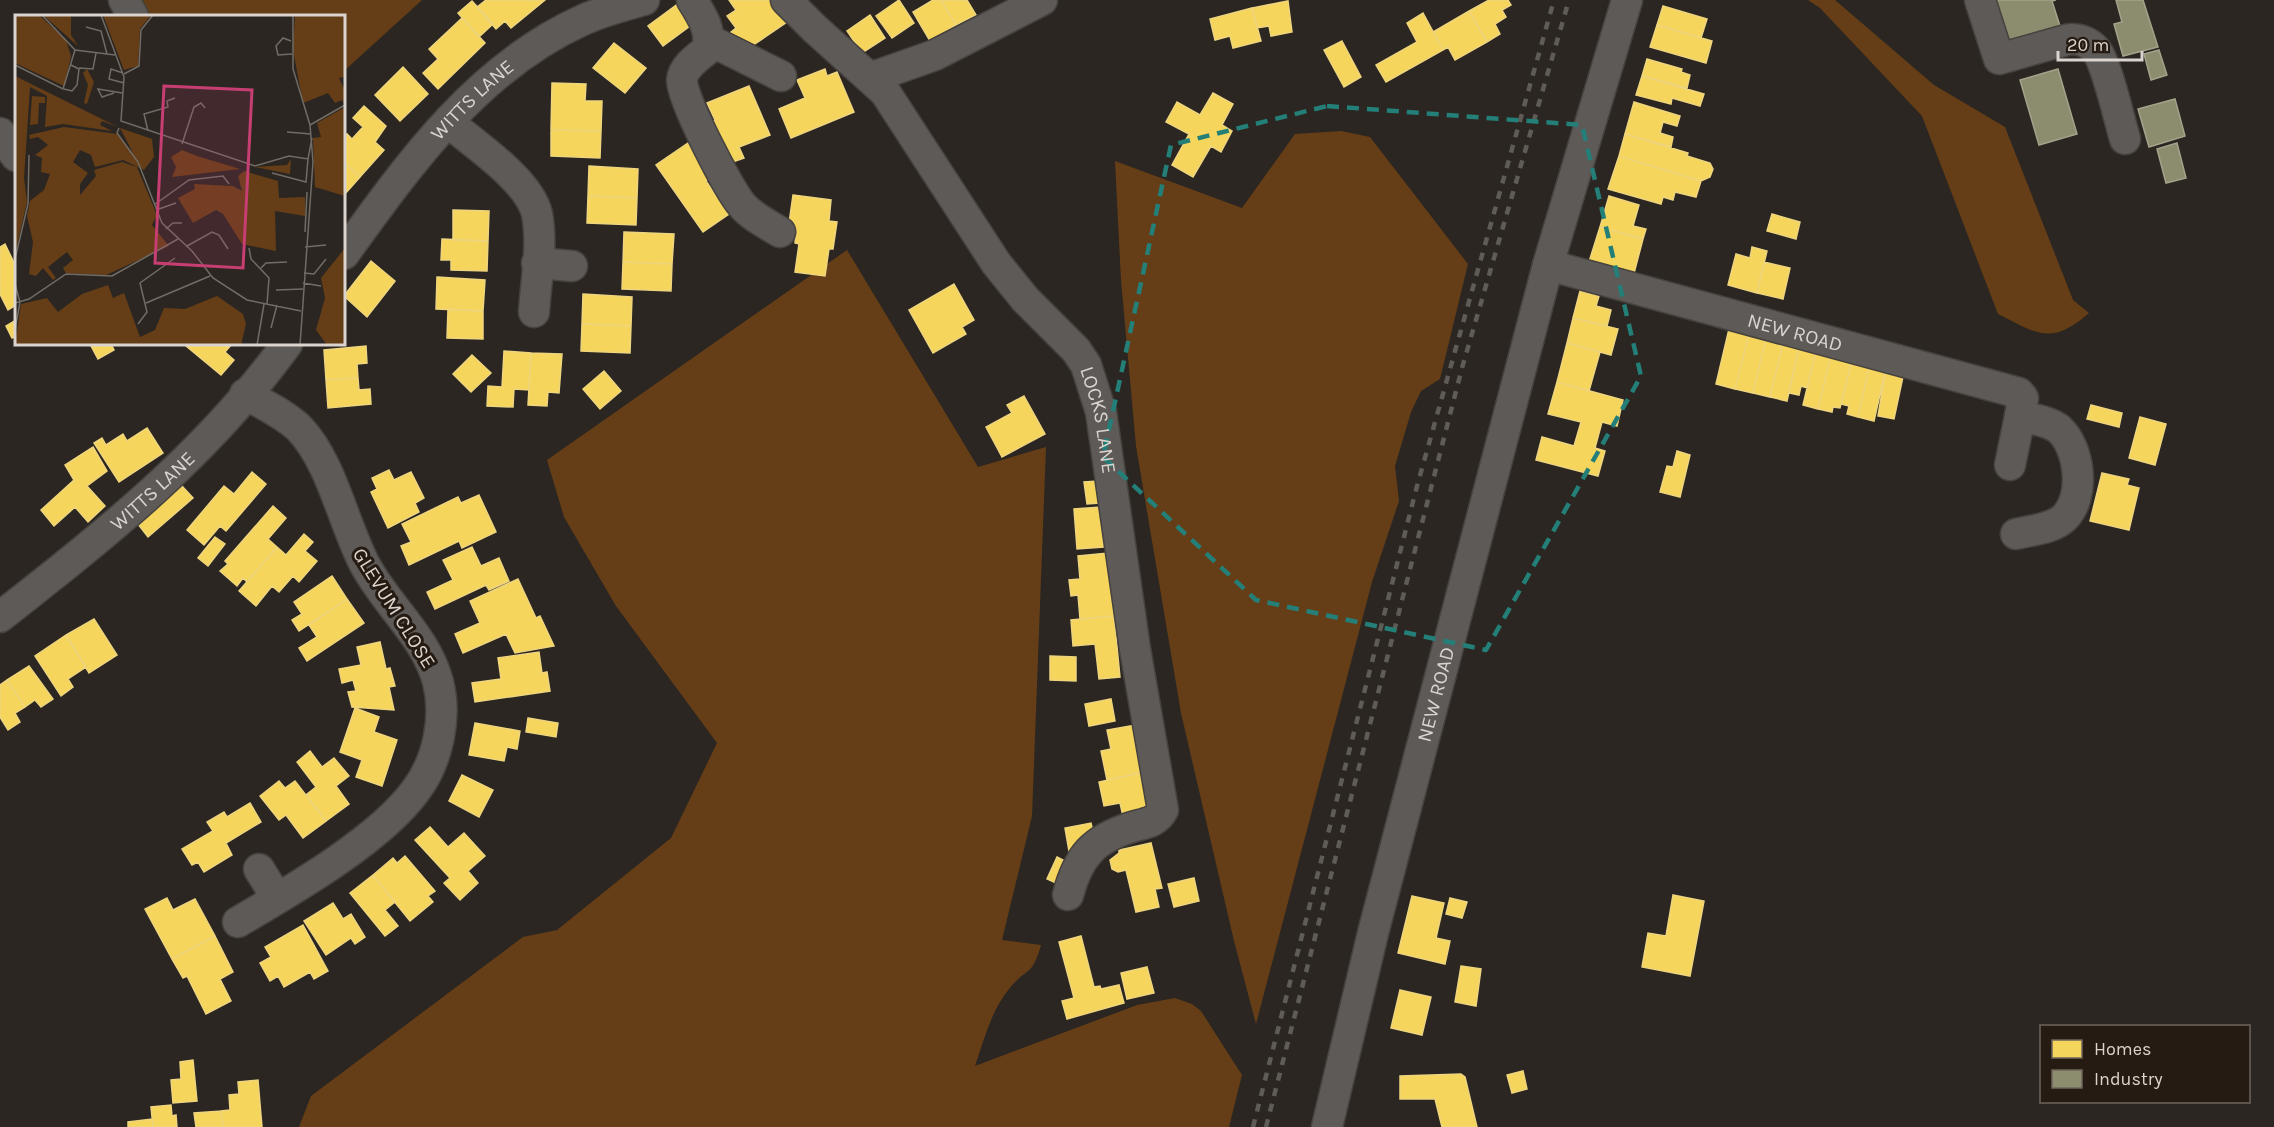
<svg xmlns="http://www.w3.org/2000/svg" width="2274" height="1127" font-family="Karla,sans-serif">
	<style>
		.green { fill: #653e17 }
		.homes { fill: #f6d55c; stroke: #eed57e; stroke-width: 1.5 }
		.industry { fill: #8c8c6e; stroke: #a4a28b; stroke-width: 1.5 }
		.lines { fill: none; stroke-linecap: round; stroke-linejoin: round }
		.minor-casing { stroke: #46423e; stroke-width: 33 }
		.minor { stroke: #5d5a58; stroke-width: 30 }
		.rail { stroke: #5f5c58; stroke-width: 4.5; stroke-dasharray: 8 8; stroke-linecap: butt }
		.marked { fill: none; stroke: #237f78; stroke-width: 4.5; stroke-dasharray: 12 8; stroke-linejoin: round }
		.labels { text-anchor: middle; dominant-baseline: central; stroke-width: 6; stroke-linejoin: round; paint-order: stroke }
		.street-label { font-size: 20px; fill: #dbd4ce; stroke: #261b13 }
		.inset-road { fill: none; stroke: #716c66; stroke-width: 1.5 }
		.view { fill: #c73e72; fill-opacity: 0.15; stroke: #c73e72; stroke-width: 3 }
		.inset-edge { fill: none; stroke: #dbd4ce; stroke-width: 3 }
	</style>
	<rect width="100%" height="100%" fill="#2b2621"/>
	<path class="green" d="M 138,0 L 422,0 L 344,71 L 344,16 L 146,16 Z
		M 1808,0 L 1835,0 L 1934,85 L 2005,127 L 2073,300 L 2089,313 C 2051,346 2038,334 1998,314 L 1922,116 L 1820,8 Z
		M 1341,131 L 1370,137 L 1468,264 L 1440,379 L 1421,391 L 1411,412 L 1395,466 L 1399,501 L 1372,582 L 1256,1024 L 1234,941 L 1181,713 L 1136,446 L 1121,280 L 1115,161 L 1242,208 L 1295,134 Z
		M 847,250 L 978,467 L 1046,447 L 1032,816 L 1002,940 L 1041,945 C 1032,978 1026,967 1009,989 C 991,1011 984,1040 975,1066 L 1137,1005 L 1175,998 L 1192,1004 L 1201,1011 L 1242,1075 L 1229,1127 L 299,1127 L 311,1096 L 523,937 L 557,930 L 671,838 L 717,743 L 616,606 L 564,517 L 547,460 Z"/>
	<path class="homes" d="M 486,0 L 545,0 L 511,28 L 505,21 L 496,29 L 477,7 Z
		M 729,0 L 771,0 L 787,22 L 749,48 L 726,36 L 736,28 L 727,16 L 736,10 Z
		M 899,0 L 914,23 L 892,38 L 876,16 Z
		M 933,0 L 941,0 L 956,25 L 930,41 L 913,12 Z
		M 941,0 L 967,0 L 976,15 L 956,25 Z
		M 1489,0 L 1508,0 L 1511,5 L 1502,10 L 1506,17 L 1495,24 L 1500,34 L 1487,42 L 1469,11 Z
		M 472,1 L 493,24 L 479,37 L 458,13 Z
		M 1288,1 L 1292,32 L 1271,36 L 1269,26 L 1257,28 L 1252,8 Z
		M 679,3 L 694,23 L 663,46 L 648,26 Z
		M 1663,6 L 1707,19 L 1701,38 L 1657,25 Z
		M 1252,8 L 1261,41 L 1233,48 L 1230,36 L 1215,40 L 1210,19 Z
		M 1469,11 L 1487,42 L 1455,60 L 1448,47 L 1443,50 L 1433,32 Z
		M 1423,13 L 1443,50 L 1386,82 L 1376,65 L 1417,42 L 1407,23 Z
		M 870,15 L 885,38 L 862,53 L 847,31 Z
		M 462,18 L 485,43 L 438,89 L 423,73 L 438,59 L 429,49 Z
		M 1657,25 L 1712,41 L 1706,63 L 1650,47 Z
		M 1342,41 L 1361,77 L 1344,87 L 1324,50 Z
		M 614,43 L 646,68 L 625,93 L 593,68 Z
		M 1647,59 L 1682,69 L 1681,72 L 1690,75 L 1687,88 L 1642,76 Z
		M 403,67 L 428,94 L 400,121 L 375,95 Z
		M 825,69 L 827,76 L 837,72 L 854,112 L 791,138 L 779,109 L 805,98 L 797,80 Z
		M 1642,76 L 1704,94 L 1700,106 L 1672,98 L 1671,104 L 1636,95 Z
		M 552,83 L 586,84 L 585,101 L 602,101 L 601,131 L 551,130 Z
		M 749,86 L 770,135 L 739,147 L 744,158 L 724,165 L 707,123 L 715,120 L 707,103 Z
		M 1213,93 L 1233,104 L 1222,125 L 1232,131 L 1221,152 L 1211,146 L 1193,177 L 1172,165 L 1189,134 L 1166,122 L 1177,102 L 1200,115 Z
		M 1634,102 L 1680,116 L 1677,126 L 1663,122 L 1660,133 L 1673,137 L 1671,147 L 1625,134 Z
		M 364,106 L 386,126 L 375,142 L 384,150 L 360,177 L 344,162 L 344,138 L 347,134 L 352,139 L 363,127 L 353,118 Z
		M 551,130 L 601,131 L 600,158 L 551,156 Z
		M 1625,134 L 1688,153 L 1687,156 L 1710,163 L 1713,169 L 1710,177 L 1701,181 L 1619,156 Z
		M 688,143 L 711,178 L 706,181 L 729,214 L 703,232 L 656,165 Z
		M 1619,156 L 1701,181 L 1696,197 L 1675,192 L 1673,200 L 1663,197 L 1661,204 L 1608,189 Z
		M 344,162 L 360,177 L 344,195 Z
		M 589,166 L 638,169 L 637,198 L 588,196 Z
		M 793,195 L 831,200 L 829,221 L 837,222 L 833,249 L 829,249 L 825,276 L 795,272 L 799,244 L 795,243 L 796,231 L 788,230 Z
		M 588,196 L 637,198 L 636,225 L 587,223 Z
		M 1609,196 L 1639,205 L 1633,226 L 1646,229 L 1643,239 L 1600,227 Z
		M 453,210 L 489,211 L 488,241 L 453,240 Z
		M 1772,214 L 1800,222 L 1796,239 L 1767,231 Z
		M 1600,227 L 1643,239 L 1633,277 L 1588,265 Z
		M 624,232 L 674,234 L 672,264 L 623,262 Z
		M 442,239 L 488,241 L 487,271 L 451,270 L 451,260 L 441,260 Z
		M 5,244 L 16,267 L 16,305 L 8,310 L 0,294 L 0,247 Z
		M 1752,247 L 1767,251 L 1757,293 L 1728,285 L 1736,254 L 1750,258 Z
		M 371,261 L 395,281 L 367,317 L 344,296 Z
		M 623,262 L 672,264 L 671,291 L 622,289 Z
		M 1764,262 L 1790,268 L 1783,299 L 1757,293 Z
		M 437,277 L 485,280 L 483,311 L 436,309 Z
		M 954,284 L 974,320 L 962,327 L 966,334 L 933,353 L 909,310 Z
		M 1580,291 L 1599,296 L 1596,306 L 1611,310 L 1607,326 L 1573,318 Z
		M 583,294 L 632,297 L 631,326 L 582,324 Z
		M 448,309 L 483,311 L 483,339 L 447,338 Z
		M 1573,318 L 1618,329 L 1611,355 L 1567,343 Z
		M 16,320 L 16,336 L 12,338 L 6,326 Z
		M 582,324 L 631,326 L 630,353 L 581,351 Z
		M 1729,329 L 1749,334 L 1735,389 L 1716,384 Z
		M 1749,334 L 1766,338 L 1753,393 L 1735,389 Z
		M 1766,338 L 1783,343 L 1770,397 L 1753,393 Z
		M 1567,343 L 1600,352 L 1589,391 L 1557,382 Z
		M 1783,343 L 1799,347 L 1787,401 L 1770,397 Z
		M 90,344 L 111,344 L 114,350 L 98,359 Z
		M 188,344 L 232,344 L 225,352 L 234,360 L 221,375 L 186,346 Z
		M 366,346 L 367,363 L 357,364 L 358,378 L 326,380 L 324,350 Z
		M 1799,347 L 1816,351 L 1807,388 L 1801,386 L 1799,395 L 1789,393 Z
		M 504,351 L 531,353 L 529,390 L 514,389 L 513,407 L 487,406 L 488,386 L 502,387 Z
		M 1816,351 L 1831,355 L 1818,409 L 1803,405 Z
		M 531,353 L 562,354 L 559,393 L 548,392 L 547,406 L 528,405 Z
		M 472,355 L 491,373 L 471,392 L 453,374 Z
		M 1831,355 L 1852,360 L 1840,408 L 1833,407 L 1832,412 L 1818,409 Z
		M 1852,360 L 1870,364 L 1858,417 L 1847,414 L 1849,406 L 1841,404 Z
		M 1870,364 L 1886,368 L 1874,421 L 1858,417 Z
		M 1886,368 L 1904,372 L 1894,419 L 1878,416 Z
		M 604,371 L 621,391 L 600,409 L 583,389 Z
		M 358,378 L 359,390 L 370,389 L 371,404 L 328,408 L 326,380 Z
		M 1557,382 L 1623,400 L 1617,426 L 1602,422 L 1595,448 L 1605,451 L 1598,476 L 1536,460 L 1542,437 L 1574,446 L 1581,422 L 1548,414 Z
		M 1024,396 L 1045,434 L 1002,457 L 986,427 L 1012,413 L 1007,405 Z
		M 2091,405 L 2122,413 L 2119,427 L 2087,419 Z
		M 2140,417 L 2166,424 L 2155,465 L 2129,458 Z
		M 147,428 L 163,453 L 119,482 L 94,443 L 102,438 L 106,445 L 123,434 L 127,441 Z
		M 93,447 L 107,471 L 87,486 L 105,506 L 88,522 L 75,507 L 54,526 L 41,510 L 74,480 L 65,465 Z
		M 1677,451 L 1690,455 L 1680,497 L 1660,492 L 1667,466 L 1673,467 Z
		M 389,470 L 394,480 L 411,472 L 424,498 L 415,503 L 419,512 L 388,528 L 371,492 L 377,489 L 372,478 Z
		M 252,472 L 266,484 L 226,531 L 220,526 L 204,545 L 187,530 L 224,486 L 234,494 Z
		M 2102,473 L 2129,479 L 2127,485 L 2139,488 L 2129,530 L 2090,521 Z
		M 1098,481 L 1100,503 L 1087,504 L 1084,482 Z
		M 182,486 L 193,498 L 148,537 L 138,524 Z
		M 479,495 L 496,532 L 462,548 L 459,541 L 409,565 L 401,546 L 411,542 L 402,524 L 458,497 L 461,503 Z
		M 273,506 L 286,518 L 268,539 L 277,547 L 247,582 L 243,578 L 237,586 L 220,571 L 228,564 L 225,561 Z
		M 1101,507 L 1104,547 L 1077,549 L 1074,509 Z
		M 304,534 L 313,542 L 305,551 L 317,561 L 299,582 L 293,576 L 279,592 L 272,586 L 256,606 L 239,591 L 277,547 L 286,555 Z
		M 215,537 L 225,544 L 208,566 L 198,558 Z
		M 472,547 L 481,566 L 499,558 L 509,581 L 489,590 L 486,585 L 435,609 L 427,592 L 453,580 L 443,560 Z
		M 1108,553 L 1114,616 L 1080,619 L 1078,595 L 1071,596 L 1069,580 L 1080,579 L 1078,556 Z
		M 332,576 L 347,599 L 299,631 L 292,620 L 302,614 L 294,602 Z
		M 518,579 L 536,618 L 540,616 L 554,646 L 515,653 L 506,634 L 463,653 L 455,634 L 480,623 L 470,601 Z
		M 347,599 L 364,623 L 307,661 L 299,648 L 317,637 L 309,625 Z
		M 1114,616 L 1120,677 L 1099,679 L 1095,644 L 1073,646 L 1071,620 Z
		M 94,619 L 117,655 L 89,673 L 66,635 Z
		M 66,635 L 86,667 L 68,679 L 73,687 L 61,696 L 35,656 Z
		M 380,642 L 386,669 L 390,668 L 395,686 L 389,687 L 394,710 L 352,707 L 348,692 L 356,691 L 353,680 L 342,683 L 339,669 L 361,665 L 357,647 Z
		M 539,652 L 542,673 L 547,672 L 550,691 L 475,702 L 472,683 L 501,679 L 498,658 Z
		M 1050,656 L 1076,657 L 1076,681 L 1050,680 Z
		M 29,666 L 53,699 L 41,707 L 35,700 L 25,707 L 7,680 Z
		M 7,680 L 25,707 L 15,713 L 20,722 L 8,730 L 0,717 L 0,685 Z
		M 1111,699 L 1115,721 L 1089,726 L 1085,704 Z
		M 355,708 L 379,717 L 374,732 L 397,740 L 382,786 L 356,777 L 362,760 L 340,752 Z
		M 528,718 L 558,723 L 556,737 L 526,732 Z
		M 475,723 L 520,731 L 517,749 L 507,747 L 504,761 L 469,755 Z
		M 1135,725 L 1144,772 L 1107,780 L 1101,751 L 1111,749 L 1107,730 Z
		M 310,751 L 322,767 L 334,758 L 349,776 L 336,786 L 349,804 L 326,821 L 306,795 L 316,787 L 297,762 Z
		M 1144,772 L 1152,810 L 1123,816 L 1120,803 L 1104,806 L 1099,782 Z
		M 462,775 L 493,790 L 479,817 L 449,801 Z
		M 279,781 L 285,788 L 295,781 L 326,821 L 303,838 L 286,815 L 279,820 L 260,796 Z
		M 250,803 L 261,822 L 226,843 L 232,855 L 204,872 L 198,862 L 192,865 L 182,849 L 213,831 L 207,822 L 224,812 L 227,817 Z
		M 1091,823 L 1094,836 L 1083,848 L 1069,851 L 1065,828 Z
		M 430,827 L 448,847 L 464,833 L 485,856 L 468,871 L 478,883 L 460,900 L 444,883 L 450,878 L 415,840 Z
		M 1151,843 L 1162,888 L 1155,889 L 1159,907 L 1136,912 L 1126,870 L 1118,872 L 1112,869 L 1110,860 L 1119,853 L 1119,850 Z
		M 405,856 L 435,891 L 428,896 L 433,902 L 410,921 L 373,875 L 393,858 L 397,863 Z
		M 1057,857 L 1067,862 L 1058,884 L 1047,879 Z
		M 373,875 L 395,902 L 385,910 L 398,926 L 385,936 L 350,893 Z
		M 1194,878 L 1199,901 L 1174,907 L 1168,884 Z
		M 1673,895 L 1704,901 L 1690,976 L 1642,967 L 1648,933 L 1666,936 Z
		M 1412,896 L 1444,903 L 1436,938 L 1450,941 L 1445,964 L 1398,953 Z
		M 167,898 L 173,910 L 195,899 L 215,936 L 172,959 L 145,909 Z
		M 1450,898 L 1467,902 L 1462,918 L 1446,914 Z
		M 333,903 L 343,919 L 351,914 L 365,937 L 355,944 L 351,938 L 326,955 L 304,921 Z
		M 303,925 L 328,971 L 314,979 L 310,972 L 284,987 L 278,976 L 270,981 L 260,963 L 271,957 L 265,947 Z
		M 215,936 L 233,972 L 220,979 L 231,1001 L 206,1014 L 187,976 L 183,978 L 172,959 Z
		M 1081,936 L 1094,987 L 1100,986 L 1101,989 L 1119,985 L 1124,1003 L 1067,1019 L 1062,1001 L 1074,998 L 1059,942 Z
		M 1461,966 L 1481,969 L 1476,1006 L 1455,1002 Z
		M 1147,967 L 1154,993 L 1127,999 L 1121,973 Z
		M 1400,990 L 1431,997 L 1422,1035 L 1391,1028 Z
		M 193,1060 L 197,1101 L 173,1103 L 171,1080 L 181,1079 L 180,1062 Z
		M 1523,1071 L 1527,1089 L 1512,1093 L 1507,1075 Z
		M 1461,1074 L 1465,1077 L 1477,1127 L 1442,1127 L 1435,1099 L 1400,1099 L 1400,1076 Z
		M 258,1080 L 262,1127 L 223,1127 L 221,1111 L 230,1110 L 229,1095 L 239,1094 L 238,1082 Z
		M 171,1105 L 172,1116 L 176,1115 L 177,1127 L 153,1127 L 151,1107 Z
		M 221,1111 L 223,1127 L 196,1127 L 194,1113 Z
		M 152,1119 L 153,1127 L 128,1127 L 128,1122 Z"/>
	<path class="industry" d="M 1991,0 L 2056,0 L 2052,1 L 2060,26 L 2004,43 Z
		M 2116,0 L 2143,0 L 2158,47 L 2123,56 L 2114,24 L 2122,22 Z
		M 2159,50 L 2167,75 L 2151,80 L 2144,54 Z
		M 2058,69 L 2077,134 L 2039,145 L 2020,80 Z
		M 2175,99 L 2185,136 L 2149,147 L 2138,109 Z
		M 2177,143 L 2186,178 L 2166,183 L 2157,149 Z"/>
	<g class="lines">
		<g class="minor-casing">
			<g id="minor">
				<path d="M 124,0 L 133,16"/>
				<path d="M 692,0 C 702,16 711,29 708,49 C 698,57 683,67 682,80 C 681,98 729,190 742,205 C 751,216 767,224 780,232"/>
				<path id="s1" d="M 786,0 L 814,28 L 885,92 L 996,263 L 1025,299 L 1076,350 L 1086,365 L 1101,412 L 1135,649 L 1163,810 C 1156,823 1145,823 1132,827 C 1093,839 1078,857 1068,895"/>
				<path d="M 1980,0 L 1999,59 L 2070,39 C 2080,39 2089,42 2096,50 C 2107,64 2119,119 2125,139"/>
				<path d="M 709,40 L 781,76"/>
				<path d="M 870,78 L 935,55 L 1042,0"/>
				<path d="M 448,122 C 474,144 529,180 537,214 C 543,245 536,280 534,312"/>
				<path d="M 0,133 L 16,156"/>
				<path id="s2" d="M 344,254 C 409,164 478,67 583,20 C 602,11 623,6 644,0"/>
				<path d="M 537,263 L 572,266"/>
				<path id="s3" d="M 1548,265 L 2019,393 L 2023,398 L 2020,416 C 2032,419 2049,421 2059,429 C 2080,448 2086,497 2064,518 C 2052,529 2032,530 2016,534"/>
				<path d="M 2010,465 L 2020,416"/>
				<path id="s4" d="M 0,617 C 107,533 206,455 287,344"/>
				<path d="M 259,869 L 277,898"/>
				<path d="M 238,922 C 292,890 380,840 416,790 C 438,761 447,717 438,682 C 426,636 385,604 364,563 C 343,522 331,461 299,428 C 284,414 263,404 245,394"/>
				<path id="s5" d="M 1327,1127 L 1373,933 L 1548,265 L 1627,0"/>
			</g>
		</g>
		<use href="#minor" class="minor"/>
		<path class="rail" d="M 1253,1127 L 1417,486 L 1554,0
			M 1266,1127 L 1462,368 L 1569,0"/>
	</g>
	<path class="marked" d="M 1327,106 L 1582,125 L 1641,376 L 1486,650 L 1256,600 L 1103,457 L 1171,145 Z"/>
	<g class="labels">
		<g class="street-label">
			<text stroke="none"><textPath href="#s2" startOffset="201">WITTS LANE</textPath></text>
			<text stroke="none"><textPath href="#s3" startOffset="256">NEW ROAD</textPath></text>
			<text stroke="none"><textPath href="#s1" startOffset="532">LOCKS LANE</textPath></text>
			<text stroke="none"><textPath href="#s4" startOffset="198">WITTS LANE</textPath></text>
			<text transform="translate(394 608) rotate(58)">GLEVUM CLOSE</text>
			<text stroke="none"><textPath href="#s5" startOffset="446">NEW ROAD</textPath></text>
		</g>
	</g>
	<g transform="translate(15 15)">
		<rect width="330" height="330" fill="#2b2621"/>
		<path d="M 0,0 L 24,0 L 51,25 L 56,41 L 49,71 L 0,48 ZM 28,0 L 56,0 L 56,20 L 63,31 ZM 88,0 L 136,0 L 125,14 L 123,51 L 109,55 ZM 280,0 L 330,0 L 330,62 L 324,63 L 330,76 L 330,90 L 327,85 L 320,88 L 313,78 L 288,88 L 278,35 ZM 72,54 L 79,67 L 72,89 L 69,88 L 73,70 L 68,58 ZM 0,61 L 103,112 L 87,106 L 85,110 L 97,116 L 48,109 L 30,112 L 32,81 L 15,72 L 9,163 L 12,187 L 0,239 ZM 17,81 L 30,82 L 30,88 L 24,88 L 23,109 L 15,110 ZM 330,92 L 330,181 L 300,172 L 298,123 L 306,122 L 302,108 ZM 49,112 L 102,119 L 118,138 L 105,113 L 137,124 L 139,142 L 129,155 L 108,145 L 80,152 L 76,140 L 65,135 L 58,147 L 73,158 L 65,169 L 65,180 L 81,161 L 79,155 L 107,147 L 122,152 L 142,200 L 137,210 L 154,231 L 91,260 L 51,258 L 48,253 L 58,245 L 52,237 L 33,252 L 41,263 L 38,265 L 28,253 L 21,261 L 14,259 L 18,227 L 12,201 L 15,186 L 29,175 L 35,159 L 26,157 L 27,143 L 20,140 L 33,130 L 23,122 L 15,124 L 14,120 ZM 167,135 L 182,141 L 225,154 L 157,162 L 161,152 L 156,142 ZM 276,144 L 275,159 L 240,152 L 272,150 ZM 229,156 L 263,166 L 264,183 L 290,182 L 290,201 L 260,196 L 261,236 L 227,229 L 208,199 L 201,195 L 178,208 L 163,183 L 180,174 L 179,169 L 218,171 L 227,176 L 223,161 ZM 330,233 L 330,330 L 312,330 L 301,315 L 310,283 L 306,263 ZM 93,270 L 98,283 L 109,278 L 125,322 L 140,315 L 149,293 L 170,294 L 202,281 L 228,299 L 231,309 L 226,330 L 0,330 L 6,289 L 32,283 L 43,297 L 67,279 Z" fill="#653e17"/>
		<path class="inset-road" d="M 27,0 L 60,35M 86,0 L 109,62 L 106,106 L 240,151 L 274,141 L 293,144 L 297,123M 278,0 L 278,54 L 295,110 L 298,147 L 285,330M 71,12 L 86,16 L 92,39M 276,26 L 268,23 L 261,31 L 263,40 L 277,39M 60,35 L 100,40M 0,50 L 48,74 L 60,35M 64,53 L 78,54 L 81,38M 108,58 L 96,54 L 94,64 L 109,68M 109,59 L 124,51 L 126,15 L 138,0M 49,74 L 57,76 L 62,70 L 64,54 L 56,50M 99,78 L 87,82 L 83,74 L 107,78M 295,110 L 330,90M 104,113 L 102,118 L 123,147 L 147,208 L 177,236 L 198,263 L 232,285 L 286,296M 133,116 L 129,99 L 153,92 L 152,86 L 160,83M 272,117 L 296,119M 167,129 L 179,92 L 186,88 L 190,93M 257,158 L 291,167 L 293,144M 139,190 L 174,165 L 208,161 L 214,169M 141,195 L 161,188M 151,214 L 158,208 L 167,208M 290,217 L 292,177M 172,231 L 197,217 L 204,220 L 213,234M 290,232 L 311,230M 234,233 L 236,244 L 254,263 L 252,289M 0,244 L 13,189 L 14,140M 246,253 L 251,248 L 272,247M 289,258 L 299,259 L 311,244M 288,268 L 306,271M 0,269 L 5,287 L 0,315M 261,275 L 288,274M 0,288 L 14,284 L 51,259 L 97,261 L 163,224M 131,288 L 195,261M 123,309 L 132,297 L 125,268 L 160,243M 256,313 L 262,290M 242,330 L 249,289"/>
		<path class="view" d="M 149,71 L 237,75 L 228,253 L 140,248 Z"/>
		<rect width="330" height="330" class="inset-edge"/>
	</g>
	<rect x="2040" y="1025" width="210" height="78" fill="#261b13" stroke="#6e655e" stroke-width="1.5"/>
	<rect x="2052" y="1040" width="30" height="18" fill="#f6d55c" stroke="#6e655e" stroke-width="1.5"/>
	<text x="2094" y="1055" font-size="18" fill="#dbd4ce">Homes</text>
	<rect x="2052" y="1070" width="30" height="18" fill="#8c8c6e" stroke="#6e655e" stroke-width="1.5"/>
	<text x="2094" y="1085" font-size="18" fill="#dbd4ce">Industry</text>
	<path d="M2058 51v9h84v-9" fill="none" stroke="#dbd4ce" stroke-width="3"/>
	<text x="2067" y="51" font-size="18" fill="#dbd4ce" stroke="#261b13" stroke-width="4.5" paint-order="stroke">20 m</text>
</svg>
